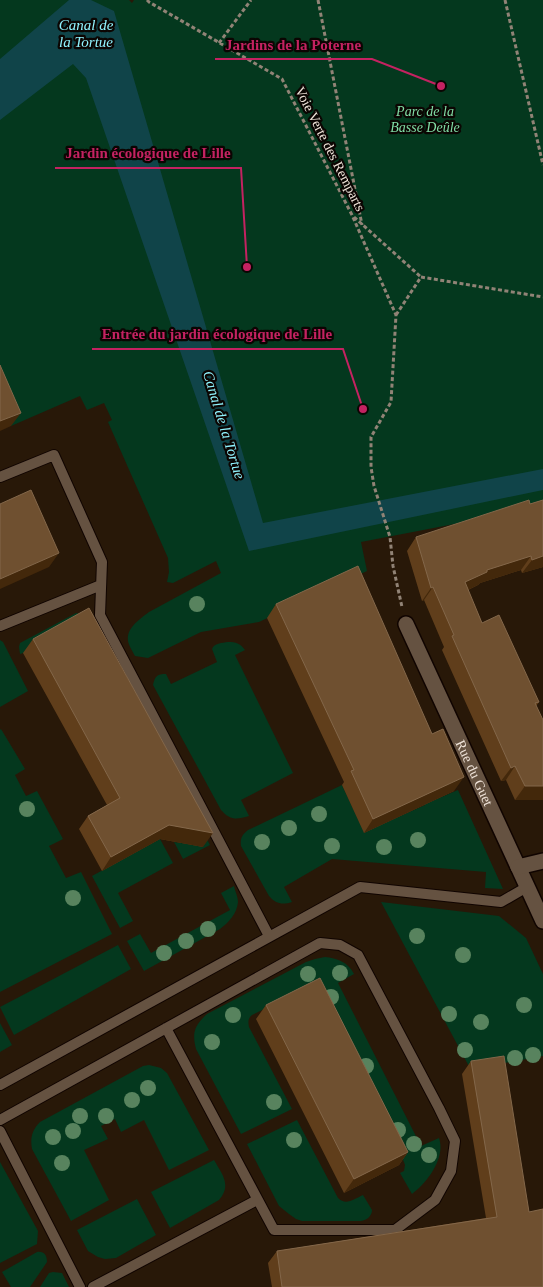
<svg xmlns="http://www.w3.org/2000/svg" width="543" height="1287" font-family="'Times New Roman',serif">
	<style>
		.green { fill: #04381e }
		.water { fill: #104449 }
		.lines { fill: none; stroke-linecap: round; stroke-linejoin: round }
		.lane-casing { stroke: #100400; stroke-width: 12 }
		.street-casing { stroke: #100400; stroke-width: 18 }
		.path { stroke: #918376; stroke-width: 3; stroke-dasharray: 4 2.5; stroke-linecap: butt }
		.lane { stroke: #655241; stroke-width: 10 }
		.street { stroke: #655241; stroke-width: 15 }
		.tree { fill: #58835e }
		.wall { fill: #603e1b }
		.shaded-wall { fill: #43280b }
		.building { fill: #6f5030; stroke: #83674a }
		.labels { text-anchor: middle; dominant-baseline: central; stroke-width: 4.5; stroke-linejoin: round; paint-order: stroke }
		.park-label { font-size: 14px; font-style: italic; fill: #80dba4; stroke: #0b0502 }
		.street-label { font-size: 14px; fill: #efe3d9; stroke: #0b0502 }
		.water-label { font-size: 15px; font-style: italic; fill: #90f3fe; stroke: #0b0502 }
		.leader { fill: none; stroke: #c42261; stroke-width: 2 }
		.callout-dot { fill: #c42261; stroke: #0b0502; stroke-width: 2 }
		.callout-label { font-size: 15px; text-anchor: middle; font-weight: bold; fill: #c42261; stroke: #0b0502; stroke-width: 4.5; stroke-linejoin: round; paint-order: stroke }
	</style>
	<rect width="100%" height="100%" fill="#281808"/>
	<path class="green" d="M 0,0 L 129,0 L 132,3 L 134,0 L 543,0 L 543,507 L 361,542 L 367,571 L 259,622 L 201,632 L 148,658 L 135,656 C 133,652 129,646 128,641 C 126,628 140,619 149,612 L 221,573 L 216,561 L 173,583 L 167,582 L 169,572 L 168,558 L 108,422 L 112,420 L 104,403 L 87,410 L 80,396 L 11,426 L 0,401 Z
		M 76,613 L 85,615 L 210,845 L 183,859 L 174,842 L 202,846 L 23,653 L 20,654 L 19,647 L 20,643 Z
		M 0,640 L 3,642 L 28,691 L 0,707 Z
		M 228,642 C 236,642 240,643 245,650 L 235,655 L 293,773 L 241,800 L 249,816 C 236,820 230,820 221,810 L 153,685 C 155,676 157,674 166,674 L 171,684 L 217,662 L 212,649 C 214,643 222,643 228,642 Z
		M 1,729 L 25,769 L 15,775 L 26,796 L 37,791 L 63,839 L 49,846 L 66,878 L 81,872 L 112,934 L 0,992 L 0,730 Z
		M 342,785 L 364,832 L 425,805 L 425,804 L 458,790 L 503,889 L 485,888 L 486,872 L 332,859 L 284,887 L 292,902 C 282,905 276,904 269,896 L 241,846 C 240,838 242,835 248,830 Z
		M 160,839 L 173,863 L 118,893 L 133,921 L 120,928 L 92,876 Z
		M 234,886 C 235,891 238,897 238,902 C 237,914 228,923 220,929 L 144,971 L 127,941 L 140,934 L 151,953 L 230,910 L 221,893 Z
		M 381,902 L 499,916 L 526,938 L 543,974 L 543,1056 L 494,1065 L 472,1072 Z
		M 118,945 L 131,969 L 14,1035 L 0,1007 Z
		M 325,957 C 337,958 348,962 354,974 L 338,983 L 421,1146 L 439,1138 C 446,1158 427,1183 412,1194 L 400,1173 L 404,1171 L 405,1165 L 404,1162 L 318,996 L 303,990 L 252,1015 C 248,1018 248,1022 249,1027 L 292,1109 L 241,1134 L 196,1049 C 192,1033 194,1026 207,1014 L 306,962 L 315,959 Z
		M 0,1023 L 12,1045 L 0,1052 Z
		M 149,1065 L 161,1068 L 167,1073 L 209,1150 L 169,1170 L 144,1120 L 121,1132 L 115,1119 L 101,1126 L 108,1139 L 84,1150 L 109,1200 L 71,1221 L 32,1149 C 30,1138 32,1130 40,1122 L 143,1066 Z
		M 297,1120 L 338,1198 C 346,1206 354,1199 363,1195 L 372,1210 C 372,1216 367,1220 361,1221 L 302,1221 L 296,1219 L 289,1214 L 279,1206 L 247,1144 Z
		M 214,1160 C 222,1174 232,1185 219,1200 L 170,1228 L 151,1192 Z
		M 0,1162 L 38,1231 L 37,1244 L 0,1263 Z
		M 137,1199 L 156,1235 L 116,1258 L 105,1259 L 98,1257 L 88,1251 L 77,1230 Z
		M 37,1252 C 44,1251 47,1255 47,1262 L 30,1287 L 11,1287 L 2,1272 Z
		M 53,1272 L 62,1273 L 69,1287 L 40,1287 L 49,1273 Z"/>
	<path class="water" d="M 69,0 L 91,0 L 114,11 L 263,523 L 543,469 L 543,490 L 249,551 L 86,78 L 73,64 L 0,120 L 0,59 Z"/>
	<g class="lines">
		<g class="lane-casing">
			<path id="lane" d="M 0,477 L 54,455 L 102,562 L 100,615 L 269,936
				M 0,626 L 101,585
				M 0,1085 L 360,887 L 501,902 L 527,887
				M 0,1120 L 320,943 L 340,945 L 358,955 L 439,1108 L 455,1141 L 451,1171 L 435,1200 L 395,1230 L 274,1230 L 166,1028
				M 0,1131 L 80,1287
				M 93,1287 L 257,1200"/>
		</g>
		<g class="street-casing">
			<g id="street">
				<path id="s1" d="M 406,624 L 543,921"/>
				<path d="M 518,867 L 543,861"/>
			</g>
		</g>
		<path class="path" d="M 147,0 L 149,2 L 282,79 L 352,215 L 396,315 L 391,402 L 371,437 L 371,467 L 374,486 L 390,537 L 393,566 L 402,607
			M 318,0 L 362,225
			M 505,0 L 543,165
			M 219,43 L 251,0
			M 354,217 L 421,277
			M 421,277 L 543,297
			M 396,315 L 421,277"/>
		<use href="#lane" class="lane"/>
		<use href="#street" class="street"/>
	</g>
	<g class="tree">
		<circle cx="197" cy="604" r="8"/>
		<circle cx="27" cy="809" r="8"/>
		<circle cx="319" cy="814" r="8"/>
		<circle cx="289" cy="828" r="8"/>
		<circle cx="418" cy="840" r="8"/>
		<circle cx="262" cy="842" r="8"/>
		<circle cx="332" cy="846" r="8"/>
		<circle cx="384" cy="847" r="8"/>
		<circle cx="73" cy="898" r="8"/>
		<circle cx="208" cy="929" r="8"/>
		<circle cx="417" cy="936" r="8"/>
		<circle cx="186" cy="941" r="8"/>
		<circle cx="164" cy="953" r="8"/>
		<circle cx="463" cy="955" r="8"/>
		<circle cx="340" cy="973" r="8"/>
		<circle cx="308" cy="974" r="8"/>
		<circle cx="331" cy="997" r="8"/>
		<circle cx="524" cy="1005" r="8"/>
		<circle cx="449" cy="1014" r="8"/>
		<circle cx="233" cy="1015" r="8"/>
		<circle cx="481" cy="1022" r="8"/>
		<circle cx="212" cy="1042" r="8"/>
		<circle cx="465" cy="1050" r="8"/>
		<circle cx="533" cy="1055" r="8"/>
		<circle cx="515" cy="1058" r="8"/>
		<circle cx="366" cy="1066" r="8"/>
		<circle cx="148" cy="1088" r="8"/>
		<circle cx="132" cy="1100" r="8"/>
		<circle cx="274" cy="1102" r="8"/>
		<circle cx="80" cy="1116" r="8"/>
		<circle cx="106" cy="1116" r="8"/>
		<circle cx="398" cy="1130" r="8"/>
		<circle cx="73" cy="1131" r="8"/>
		<circle cx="53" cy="1137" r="8"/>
		<circle cx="294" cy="1140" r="8"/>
		<circle cx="414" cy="1144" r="8"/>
		<circle cx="429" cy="1155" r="8"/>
		<circle cx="62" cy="1163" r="8"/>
	</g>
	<path class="wall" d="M 543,500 L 543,567 L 522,573 L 521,570 L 480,583 L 478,585 L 468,590 L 482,623 L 539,702 L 536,706 L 543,800 L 515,800 L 506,780 L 501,781 L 442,650 L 444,647 L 424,600 L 422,601 L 407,551 L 416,537 Z
		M 276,604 L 454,791 L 364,833 L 342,785 L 344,782 L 267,618 Z
		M 33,639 L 203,847 L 160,839 L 102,871 L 79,829 L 88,816 L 107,805 L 23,653 Z
		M 266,1005 L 408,1152 L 399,1165 L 344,1193 L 256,1019 Z
		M 471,1061 L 529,1212 L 543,1287 L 272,1287 L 268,1263 L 277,1251 L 486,1218 L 462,1074 Z"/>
	<path class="shaded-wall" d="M 21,413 L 11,426 L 0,431 L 0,421 Z
		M 59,553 L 49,567 L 0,589 L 0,579 Z
		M 531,556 L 521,570 L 480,583 L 478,585 L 455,596 L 465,582 L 487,570 Z
		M 543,556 L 543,567 L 522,573 L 532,560 Z
		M 433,587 L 424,600 L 422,601 L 431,588 Z
		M 515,766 L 506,780 L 501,781 L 511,768 Z
		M 464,777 L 454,791 L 364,833 L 373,819 Z
		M 525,786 L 543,786 L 543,800 L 515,800 Z
		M 169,825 L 213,833 L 203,847 L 160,839 L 102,871 L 111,857 Z
		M 408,1152 L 399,1165 L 344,1193 L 354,1179 Z"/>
	<path class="building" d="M 0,365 L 21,413 L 0,421 Z
		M 31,490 L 59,553 L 0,579 L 0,504 Z
		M 529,500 L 530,504 L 543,500 L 543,556 L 532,560 L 531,556 L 487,570 L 487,572 L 465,582 L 482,623 L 499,615 L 539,702 L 535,703 L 543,720 L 543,786 L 525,786 L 515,766 L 511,768 L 452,636 L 454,635 L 433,587 L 431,588 L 416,537 Z
		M 358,566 L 432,734 L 443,729 L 464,777 L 373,819 L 351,771 L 354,770 L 276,604 Z
		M 89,608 L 213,833 L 169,825 L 111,857 L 88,816 L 120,798 L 33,639 Z
		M 320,978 L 408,1152 L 354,1179 L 266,1005 Z
		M 504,1056 L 529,1212 L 543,1209 L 543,1287 L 282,1287 L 277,1251 L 497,1217 L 471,1061 Z"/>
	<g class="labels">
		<g class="park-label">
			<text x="425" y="111">Parc de la<tspan x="425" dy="16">Basse Deûle</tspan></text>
		</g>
		<g class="street-label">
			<text transform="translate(330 149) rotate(63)">Voie Verte des Remparts</text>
			<text stroke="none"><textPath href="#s1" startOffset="164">Rue du Guet</textPath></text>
		</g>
		<g class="water-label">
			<text x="86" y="25">Canal de<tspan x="86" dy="17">la Tortue</tspan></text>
			<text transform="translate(224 425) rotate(73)">Canal de la Tortue</text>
		</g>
	</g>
	<path class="leader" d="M441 86L372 59H215M247 267L241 168H55M363 409L343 349H92"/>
	<g class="callout-dot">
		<circle cx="441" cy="86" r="5"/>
		<circle cx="247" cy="267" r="5"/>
		<circle cx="363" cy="409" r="5"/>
	</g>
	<g class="callout-label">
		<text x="293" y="50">Jardins de la Poterne</text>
		<text x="148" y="158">Jardin écologique de Lille</text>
		<text x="217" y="339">Entrée du jardin écologique de Lille</text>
	</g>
</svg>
